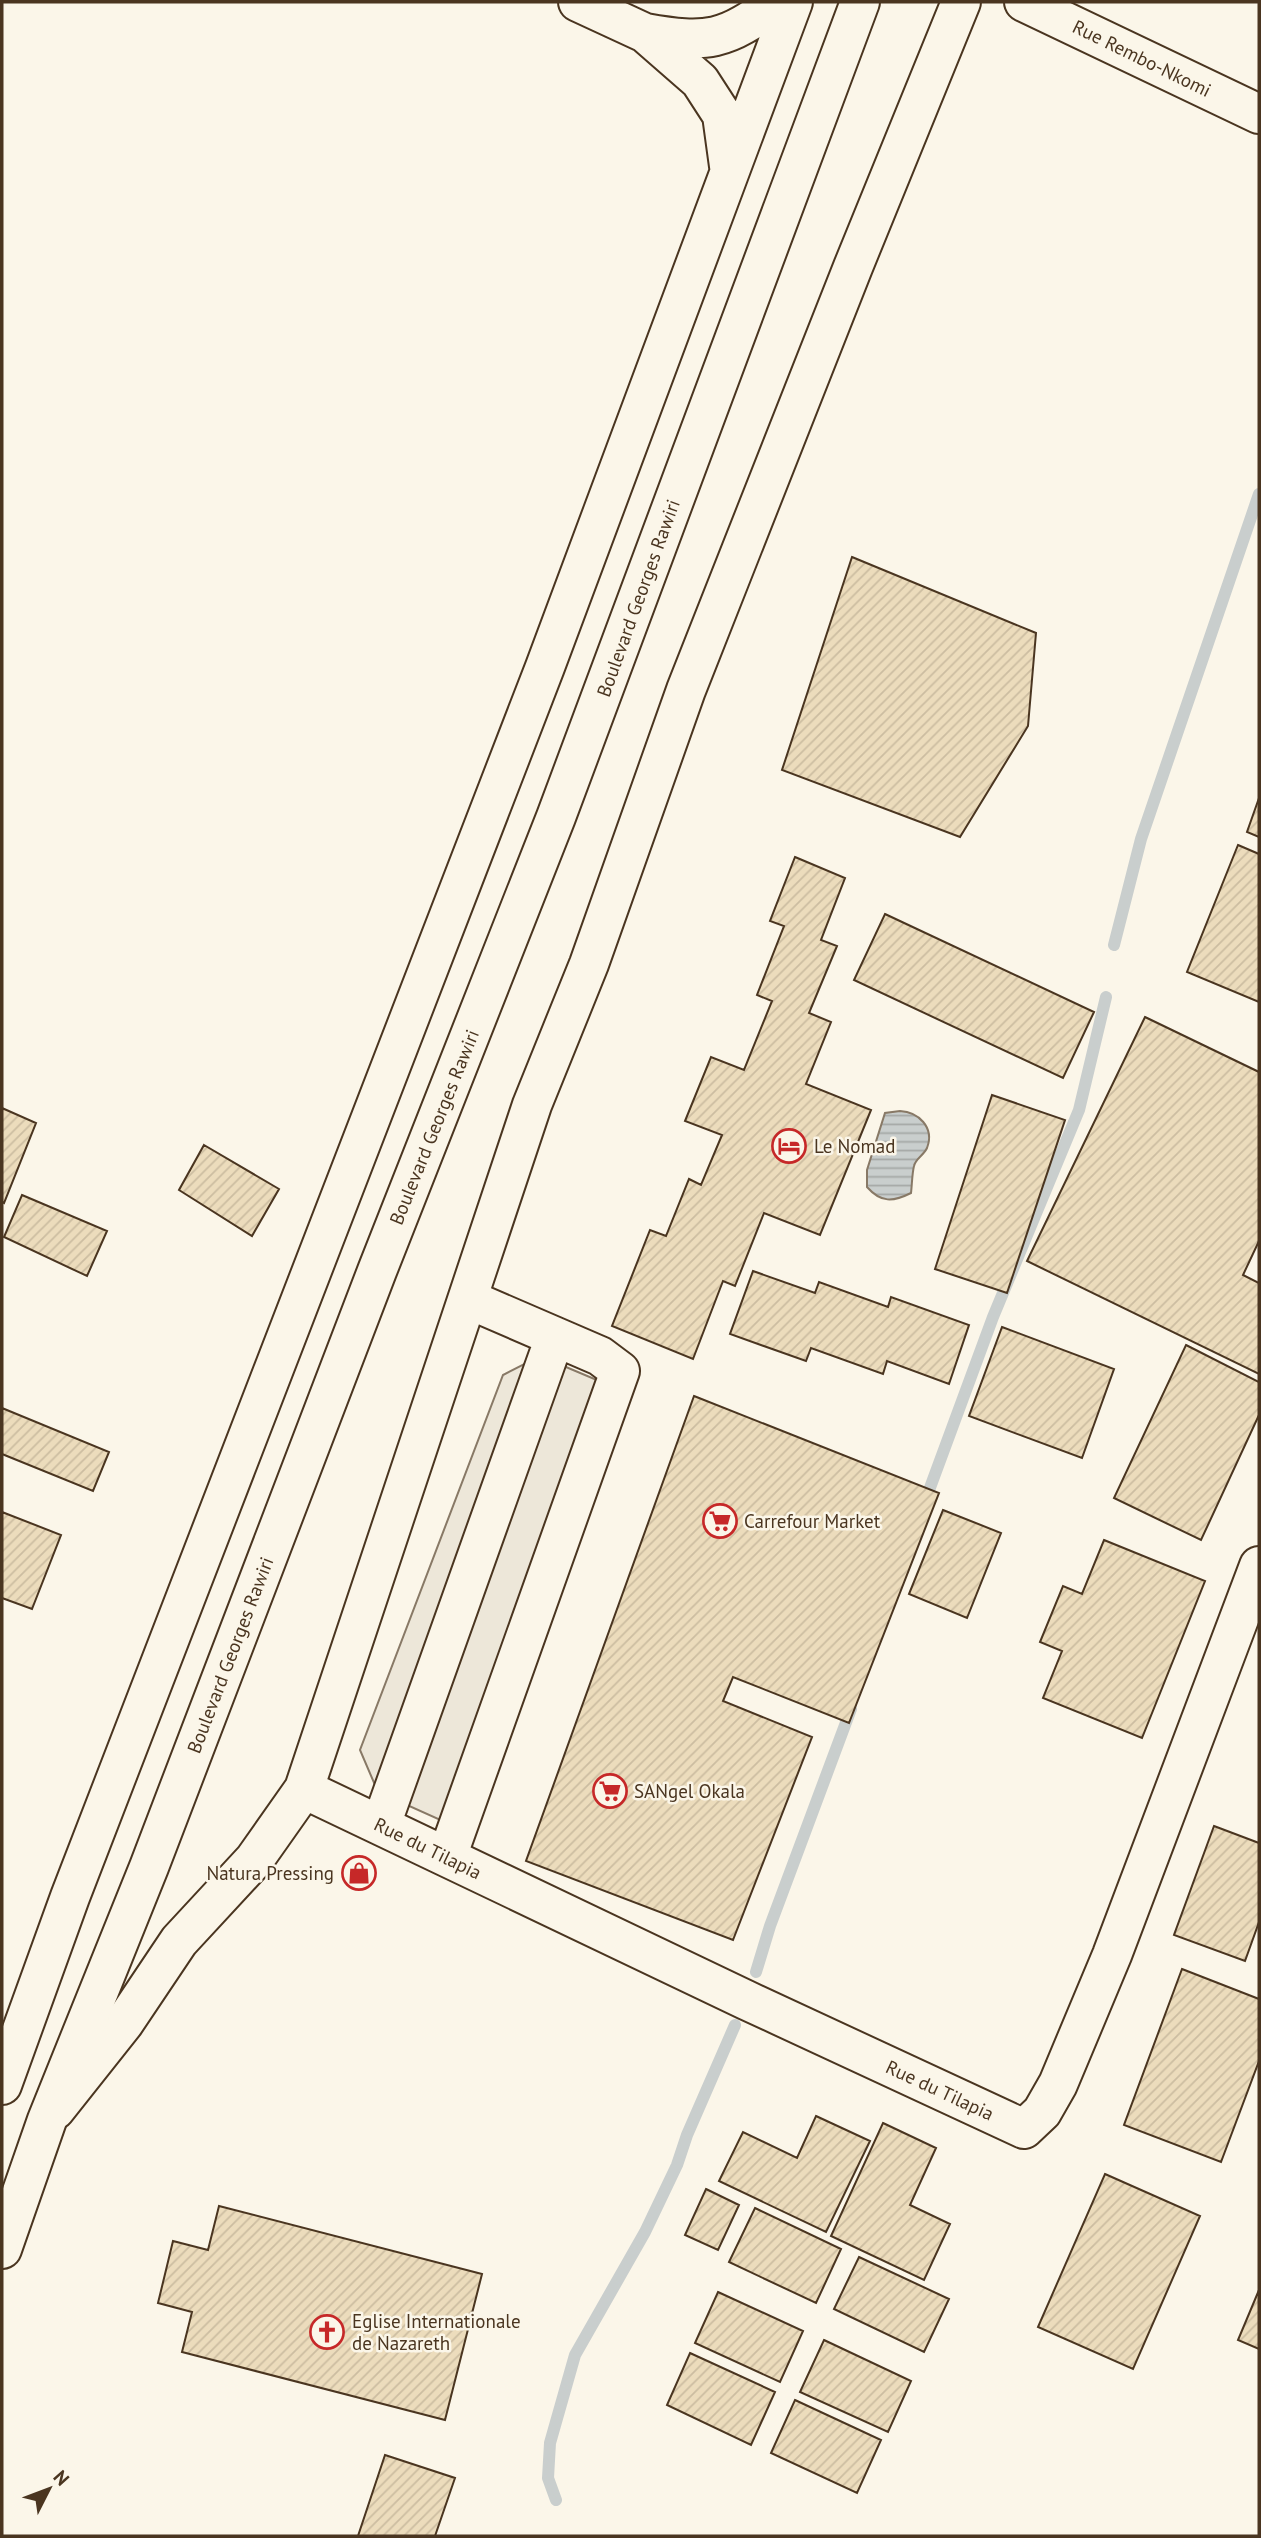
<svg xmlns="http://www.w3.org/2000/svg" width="1261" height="2538" font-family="'PT Sans',sans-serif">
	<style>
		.parking { fill: #ede7d9; stroke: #887966; stroke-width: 2 }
		.water { fill: url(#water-rules); stroke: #887966; stroke-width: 2 }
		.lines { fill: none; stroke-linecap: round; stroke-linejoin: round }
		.stream { stroke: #c9cecd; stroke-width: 12 }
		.building { fill: url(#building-hatch); stroke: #4a3520; stroke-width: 2 }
		.minor-casing { stroke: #4a3520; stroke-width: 42 }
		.major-casing { stroke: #4a3520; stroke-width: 42 }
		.minor { stroke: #fbf6e9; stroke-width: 38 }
		.major { stroke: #fbf6e9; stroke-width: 38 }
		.labels { text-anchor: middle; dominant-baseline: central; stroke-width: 5; stroke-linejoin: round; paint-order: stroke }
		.street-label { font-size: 19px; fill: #4a3520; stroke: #fbf6e9 }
		.poi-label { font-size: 19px; fill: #4a3520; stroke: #fbf6e9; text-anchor: start }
	</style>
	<defs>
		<pattern id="water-rules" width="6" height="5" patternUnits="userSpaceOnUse" patternTransform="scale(1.75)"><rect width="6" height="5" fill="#c9cecd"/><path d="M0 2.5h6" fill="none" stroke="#a5a8a6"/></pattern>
		<pattern id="building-hatch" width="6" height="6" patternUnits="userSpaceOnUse" patternTransform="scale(1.75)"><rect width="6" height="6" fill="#ecdcbc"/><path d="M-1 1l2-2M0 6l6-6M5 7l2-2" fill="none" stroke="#ccbda1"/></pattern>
	</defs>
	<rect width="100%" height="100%" fill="#fbf6e9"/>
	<path class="parking" d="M 540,1356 L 630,1394 L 467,1832 L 378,1792 L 360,1750 L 503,1375 Z"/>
	<path class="water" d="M 900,1111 C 918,1112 935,1127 927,1148 C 924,1155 915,1159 914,1166 C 912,1174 912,1185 911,1193 C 893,1202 881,1203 867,1187 L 867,1170 L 885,1113 Z"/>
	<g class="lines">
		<path class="stream" d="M 1114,945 L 1141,839 L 1259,494
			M 924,1504 L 993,1317 L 1079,1110 L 1106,997
			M 756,1972 L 770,1926 L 851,1709
			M 556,2500 L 548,2478 L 550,2443 L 575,2355 L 645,2232 L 677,2165 L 687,2135 L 735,2025"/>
	</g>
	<path class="building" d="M 852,557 L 1036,633 L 1028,726 L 960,837 L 782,770 Z
		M 1259,798 L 1259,837 L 1247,832 Z
		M 1238,845 L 1259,854 L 1259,1002 L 1187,972 Z
		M 795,857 L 845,878 L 821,940 L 837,946 L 809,1013 L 831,1022 L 806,1084 L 871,1110 L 820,1235 L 764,1213 L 735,1286 L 723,1281 L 693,1359 L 612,1326 L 650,1230 L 666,1236 L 689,1179 L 701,1185 L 722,1135 L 685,1121 L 711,1057 L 744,1070 L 772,1001 L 757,995 L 784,926 L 770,921 Z
		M 885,914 L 1094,1012 L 1063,1078 L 854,980 Z
		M 1145,1017 L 1259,1072 L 1259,1241 L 1243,1275 L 1259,1283 L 1259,1374 L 1027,1261 Z
		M 992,1095 L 1065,1120 L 1007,1293 L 935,1269 Z
		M 2,1108 L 36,1123 L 4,1203 L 2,1202 Z
		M 204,1145 L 279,1189 L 252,1236 L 179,1190 Z
		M 22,1195 L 107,1231 L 87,1276 L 4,1237 Z
		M 753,1271 L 815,1293 L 819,1282 L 888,1307 L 891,1297 L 969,1325 L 949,1384 L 887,1361 L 883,1374 L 811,1348 L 806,1361 L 730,1334 Z
		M 1002,1327 L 1114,1369 L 1082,1458 L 969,1416 Z
		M 1186,1345 L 1259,1382 L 1259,1415 L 1201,1540 L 1114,1498 Z
		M 694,1396 L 939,1493 L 849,1723 L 733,1677 L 723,1701 L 812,1737 L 733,1940 L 526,1861 Z
		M 2,1408 L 109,1452 L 93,1491 L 2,1454 Z
		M 943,1510 L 1001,1533 L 967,1618 L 909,1594 Z
		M 2,1512 L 61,1535 L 32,1609 L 2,1598 Z
		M 1104,1540 L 1205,1581 L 1142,1738 L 1043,1698 L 1062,1651 L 1040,1642 L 1063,1586 L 1082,1594 Z
		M 1214,1826 L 1259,1843 L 1259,1922 L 1245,1961 L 1174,1935 Z
		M 1182,1969 L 1259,1999 L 1259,2061 L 1221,2162 L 1124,2125 Z
		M 816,2116 L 870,2141 L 826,2232 L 719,2181 L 743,2132 L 797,2158 Z
		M 883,2123 L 936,2148 L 910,2205 L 950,2224 L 924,2280 L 831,2236 Z
		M 1105,2174 L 1200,2216 L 1133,2369 L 1038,2327 Z
		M 706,2189 L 739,2205 L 718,2250 L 685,2235 Z
		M 219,2206 L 482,2274 L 445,2420 L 182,2352 L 192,2312 L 158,2303 L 173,2241 L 208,2250 Z
		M 755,2208 L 841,2249 L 816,2303 L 729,2262 Z
		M 859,2257 L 949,2299 L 924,2352 L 834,2309 Z
		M 1259,2290 L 1259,2349 L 1238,2340 Z
		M 718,2292 L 803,2331 L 780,2382 L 695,2343 Z
		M 824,2340 L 911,2381 L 888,2432 L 800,2392 Z
		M 690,2353 L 775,2392 L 751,2445 L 667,2405 Z
		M 795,2400 L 881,2440 L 857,2493 L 771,2453 Z
		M 385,2455 L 455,2478 L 435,2536 L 358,2536 Z"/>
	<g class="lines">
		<g class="minor-casing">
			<path id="minor" d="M 1024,2 L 1259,114
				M 304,1789 L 746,2000 L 1024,2129 L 1042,2112 L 1058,2084 L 1112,1955 L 1259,1566
				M 381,1825 L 555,1337
				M 447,1857 L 620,1371 L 600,1356 L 468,1299
				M 55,2110 L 124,2023 L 179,1941 L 254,1860 L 304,1789 L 532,1105 L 589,964 L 686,690 L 853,267 L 961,2"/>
		</g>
		<g class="major-casing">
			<path id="major" d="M 578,2 L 645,33 L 700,81 L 722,115 L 729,166
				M 645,33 C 707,44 726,41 776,2
				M 2,2085 L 70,1897 L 545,667 L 793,2
				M 2,2249 L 47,2120 L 149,1867 L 377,1271 L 556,817 L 860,2"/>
		</g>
		<use href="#minor" class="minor"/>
		<use href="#major" class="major"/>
	</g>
	<defs>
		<g id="hotel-ring" transform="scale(1.75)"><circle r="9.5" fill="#fbf6e9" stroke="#c62828" stroke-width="1.5"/><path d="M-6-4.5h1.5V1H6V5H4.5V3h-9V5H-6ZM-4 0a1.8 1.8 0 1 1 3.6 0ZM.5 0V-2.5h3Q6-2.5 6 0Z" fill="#c62828"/></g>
		<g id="supermarket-ring" transform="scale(1.75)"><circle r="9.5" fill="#fbf6e9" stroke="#c62828" stroke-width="1.5"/><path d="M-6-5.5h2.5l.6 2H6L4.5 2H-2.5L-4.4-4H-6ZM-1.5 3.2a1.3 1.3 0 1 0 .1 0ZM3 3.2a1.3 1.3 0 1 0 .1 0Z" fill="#c62828"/></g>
		<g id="shop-ring" transform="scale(1.75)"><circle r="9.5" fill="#fbf6e9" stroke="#c62828" stroke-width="1.5"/><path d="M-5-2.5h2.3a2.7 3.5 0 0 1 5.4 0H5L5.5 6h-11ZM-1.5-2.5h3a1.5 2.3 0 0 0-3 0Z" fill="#c62828"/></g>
		<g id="church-ring" transform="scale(1.75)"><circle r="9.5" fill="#fbf6e9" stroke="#c62828" stroke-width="1.5"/><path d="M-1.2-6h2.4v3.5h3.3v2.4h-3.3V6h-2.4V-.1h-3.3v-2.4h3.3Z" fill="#c62828"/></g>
	</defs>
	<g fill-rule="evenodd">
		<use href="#hotel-ring" x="789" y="1146"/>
		<use href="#supermarket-ring" x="720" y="1521"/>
		<use href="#supermarket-ring" x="610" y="1791"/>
		<use href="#shop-ring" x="359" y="1873"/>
		<use href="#church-ring" x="327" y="2332"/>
	</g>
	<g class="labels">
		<g class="street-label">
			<text transform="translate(1142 58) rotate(26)">Rue Rembo-Nkomi</text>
			<text transform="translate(638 598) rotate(-70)">Boulevard Georges Rawiri</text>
			<text transform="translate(434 1127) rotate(-68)">Boulevard Georges Rawiri</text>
			<text transform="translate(230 1655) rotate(-69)">Boulevard Georges Rawiri</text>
			<text transform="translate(428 1848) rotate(26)">Rue du Tilapia</text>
			<text transform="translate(940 2090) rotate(25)">Rue du Tilapia</text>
		</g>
		<g class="poi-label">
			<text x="814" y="1146">Le Nomad</text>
			<text x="744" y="1521">Carrefour Market</text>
			<text x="634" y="1791">SANgel Okala</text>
			<text x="334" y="1873" text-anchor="end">Natura Pressing</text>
			<text x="352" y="2321">Eglise Internationale<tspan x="352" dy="22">de Nazareth</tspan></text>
		</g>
	</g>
	<rect width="1261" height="2538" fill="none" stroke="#4a3520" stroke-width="7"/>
	<g transform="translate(49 2489) rotate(48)" stroke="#fbf6e9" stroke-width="5" paint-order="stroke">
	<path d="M0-5L12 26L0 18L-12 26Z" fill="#4a3520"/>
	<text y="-10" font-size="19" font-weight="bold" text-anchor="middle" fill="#4a3520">N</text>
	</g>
</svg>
